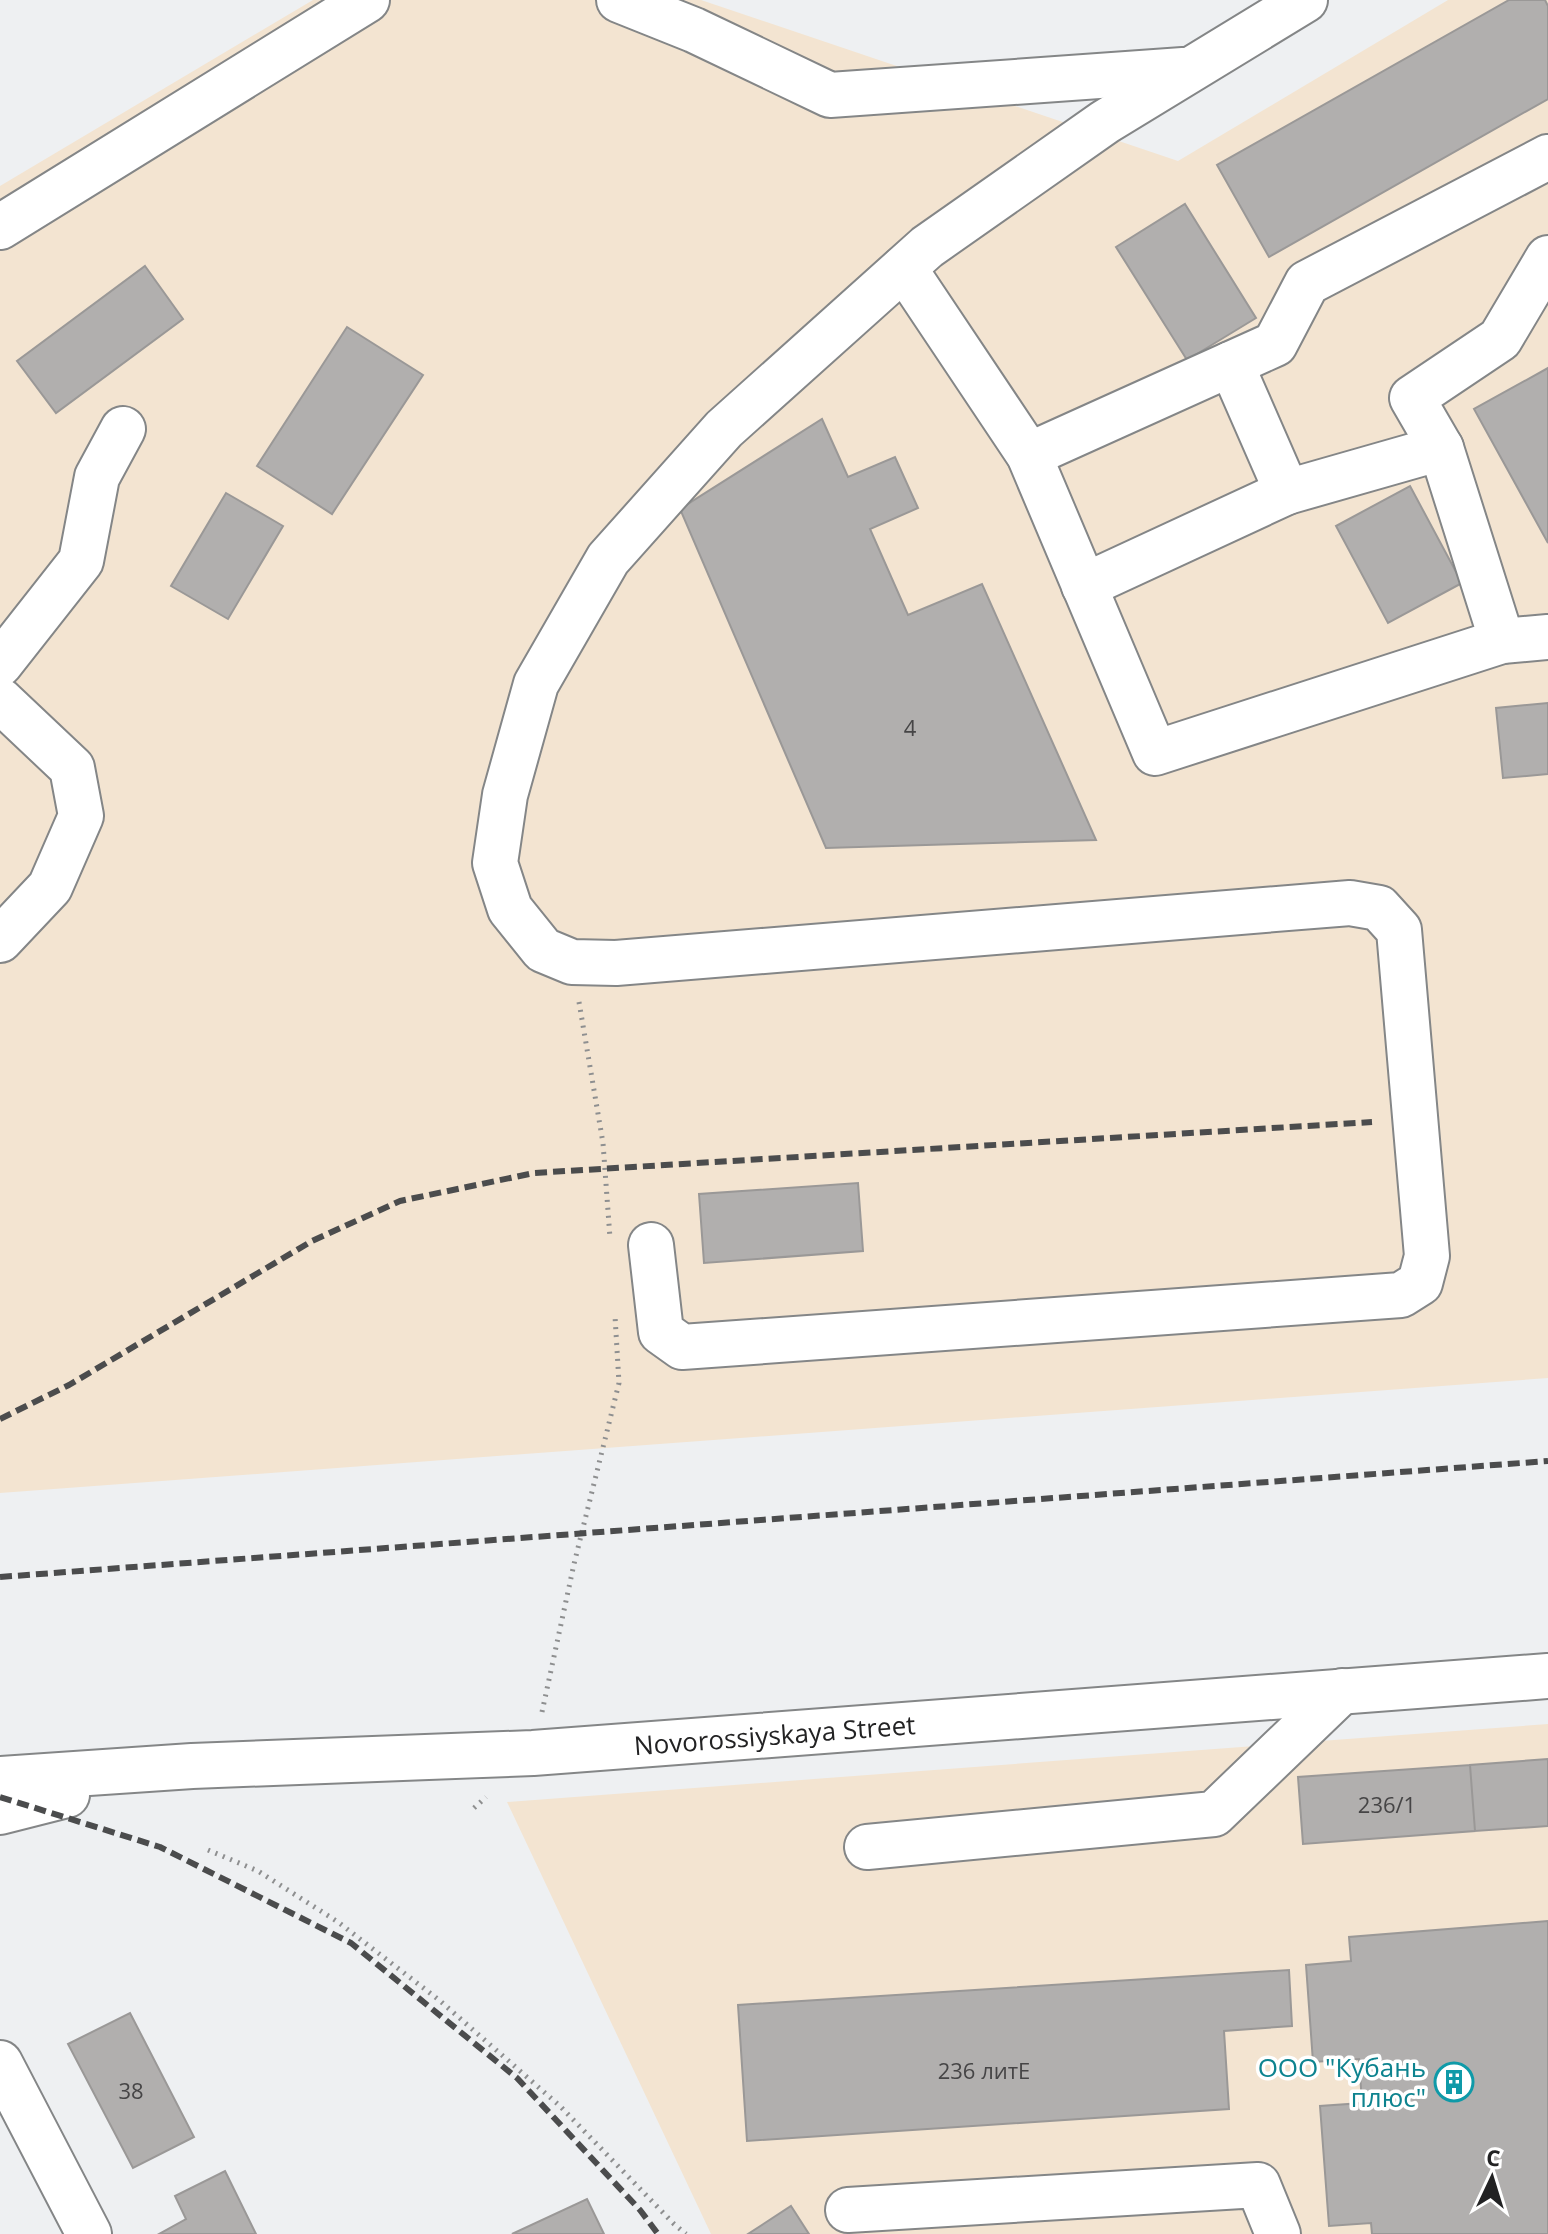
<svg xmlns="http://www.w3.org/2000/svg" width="1548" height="2234" font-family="'Open Sans',sans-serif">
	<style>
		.industrial { fill: #f3e4d1 }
		.building { fill: #b1afae; stroke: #9a9897; stroke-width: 2 }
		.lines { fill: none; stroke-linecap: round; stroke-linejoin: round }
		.minor-casing { stroke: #848687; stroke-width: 48 }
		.major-casing { stroke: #848687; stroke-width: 48 }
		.path { stroke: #8e8f90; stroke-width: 5; stroke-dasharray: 2 6; stroke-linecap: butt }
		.minor { stroke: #fff; stroke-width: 44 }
		.major { stroke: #fff; stroke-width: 44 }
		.rail { stroke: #4b4c4d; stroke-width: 6; stroke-dasharray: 12 6; stroke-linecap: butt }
		.labels { text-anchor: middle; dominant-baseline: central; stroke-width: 7; stroke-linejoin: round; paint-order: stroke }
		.number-label { font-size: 22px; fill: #464546 }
		.street-label { font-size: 26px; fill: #222223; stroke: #fff }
		.culture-label { font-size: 26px; fill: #0d838f; stroke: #fff; text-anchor: end }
	</style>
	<rect width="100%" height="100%" fill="#eef0f2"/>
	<path class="industrial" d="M 313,0 L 701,0 L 1178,161 L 1448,0 L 1548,0 L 1548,1378 L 0,1493 L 0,186 Z
		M 1548,1724 L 1548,2234 L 711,2234 L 507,1802 Z"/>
	<path class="building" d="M 1509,0 L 1545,0 L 1548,6 L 1548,99 L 1269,257 L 1217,165 Z
		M 1185,204 L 1256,318 L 1187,360 L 1116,247 Z
		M 145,266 L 183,319 L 56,413 L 17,361 Z
		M 347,327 L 423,375 L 332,514 L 257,466 Z
		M 1548,368 L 1548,543 L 1474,409 Z
		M 822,419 L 848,477 L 895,457 L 918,508 L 870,529 L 908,615 L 982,584 L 1096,840 L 826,848 L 680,509 Z
		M 1410,486 L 1462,583 L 1388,623 L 1336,526 Z
		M 226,493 L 283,526 L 228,619 L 171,586 Z
		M 1548,703 L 1548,774 L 1503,778 L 1496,708 Z
		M 858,1183 L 863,1251 L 704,1263 L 699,1194 Z
		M 1548,1759 L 1548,1826 L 1475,1831 L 1470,1765 Z
		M 1470,1765 L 1475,1831 L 1303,1844 L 1298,1777 Z
		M 1548,1921 L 1548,2234 L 1372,2234 L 1371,2223 L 1329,2226 L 1320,2106 L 1362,2103 L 1359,2059 L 1313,2062 L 1306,1965 L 1351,1961 L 1349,1937 Z
		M 1289,1970 L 1292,2026 L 1224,2031 L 1229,2109 L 747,2141 L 738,2005 Z
		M 130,2013 L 194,2137 L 133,2168 L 68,2044 Z
		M 225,2171 L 256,2234 L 159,2234 L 186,2219 L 175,2196 Z
		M 587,2199 L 604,2234 L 512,2234 Z
		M 791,2206 L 809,2234 L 748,2234 Z"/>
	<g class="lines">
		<g class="minor-casing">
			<g id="minor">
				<path d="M 619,0 L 694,30 L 830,95 L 1183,70"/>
				<path d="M 0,227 L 367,0"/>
				<path d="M 904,268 L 1029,455 L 1155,753 L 1502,641 L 1548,637"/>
				<path d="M 1231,364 L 1287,492 L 1441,448 L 1412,398 L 1500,339 L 1548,258"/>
				<path d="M 1441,448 L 1502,641"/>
				<path d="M 1029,455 L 1275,344 L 1307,283 L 1548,157"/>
				<path d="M 1084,586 L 1287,492"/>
				<path d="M 0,664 L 81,561 L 97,477 L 123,429"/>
				<path d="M 0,700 L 72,768 L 81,816 L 50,887 L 0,940"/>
				<path d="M 651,1245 L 661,1332 L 682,1347 L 1401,1295 L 1420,1283 L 1427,1256 L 1399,930 L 1379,908 L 1350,903 L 616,963 L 572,962 L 543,950 L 510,909 L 495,863 L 505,795 L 536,684 L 608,559 L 724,429 L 927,247 L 1105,122 L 1305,0"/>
				<path id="s1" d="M 0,1779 L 192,1766 L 533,1753 L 1548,1676"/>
				<path d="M 0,1812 L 67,1795"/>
				<path d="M 867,1847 L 1214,1814 L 1342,1691"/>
				<path d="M 848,2210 L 1258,2185 L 1278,2234"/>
			</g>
		</g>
		<g class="major-casing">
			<path id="major" d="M 0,2063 L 89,2234"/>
		</g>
		<path class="path" d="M 579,1002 L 603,1143 L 610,1238
			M 542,1712 L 574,1564 L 619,1383 L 615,1316
			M 474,1808 L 486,1797
			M 208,1850 L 258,1871 L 338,1922 L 439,2000 L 560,2106 L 674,2224 L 686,2234"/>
		<use href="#minor" class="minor"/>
		<use href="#major" class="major"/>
		<path class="rail" d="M 0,1419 L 69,1385 L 312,1241 L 400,1201 L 534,1173 L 1372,1122
			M 0,1577 L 1548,1461
			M 0,1797 L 160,1847 L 351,1943 L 517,2078 L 640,2210 L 658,2234"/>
	</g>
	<defs>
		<g id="building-ring" transform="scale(2)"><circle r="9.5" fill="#fff" stroke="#0f9aa8" stroke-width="1.5"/><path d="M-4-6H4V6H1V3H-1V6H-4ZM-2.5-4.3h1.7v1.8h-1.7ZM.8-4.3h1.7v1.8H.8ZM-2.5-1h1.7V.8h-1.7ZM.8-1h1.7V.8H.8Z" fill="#0f9aa8"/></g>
	</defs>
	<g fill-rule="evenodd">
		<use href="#building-ring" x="1454" y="2082"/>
	</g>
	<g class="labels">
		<g class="number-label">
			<text x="910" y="727">4</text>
			<text x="1387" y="1804">236/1</text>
			<text x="984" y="2070">236 литЕ</text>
			<text x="131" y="2090">38</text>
		</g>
		<g class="street-label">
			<text stroke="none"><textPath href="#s1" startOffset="776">Novorossiyskaya Street</textPath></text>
		</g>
		<g class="culture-label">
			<text x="1426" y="2067">ООО "Кубань<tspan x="1426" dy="30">плюс"</tspan></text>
		</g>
	</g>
	<g transform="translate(1492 2178) rotate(4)" stroke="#ffffff" stroke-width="6" paint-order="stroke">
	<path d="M0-6L14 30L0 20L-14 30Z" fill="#222223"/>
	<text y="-12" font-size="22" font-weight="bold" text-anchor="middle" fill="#222223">С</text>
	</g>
</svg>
